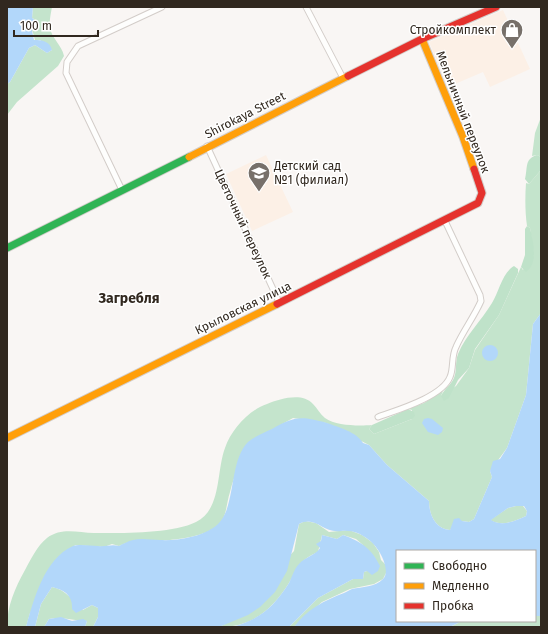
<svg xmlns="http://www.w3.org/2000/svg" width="548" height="634" font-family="'Fira Sans',sans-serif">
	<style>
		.built { fill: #fcf0e6 }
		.green { fill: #c4e4cc }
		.forest { fill: #bfe2c9 }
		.water { fill: #b2d7fa; fill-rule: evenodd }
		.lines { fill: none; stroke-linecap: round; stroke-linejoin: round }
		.street-casing { stroke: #d3cdc9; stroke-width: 7 }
		.fast-casing { stroke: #d3cdc9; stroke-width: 9 }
		.slow-casing { stroke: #d3cdc9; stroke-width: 9 }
		.jam-casing { stroke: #d3cdc9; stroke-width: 9 }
		.street { stroke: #fefefd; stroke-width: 5 }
		.fast { stroke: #30b455; stroke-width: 7 }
		.slow { stroke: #ff9f0a; stroke-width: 7 }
		.jam { stroke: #e5322d; stroke-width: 7 }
		.labels { text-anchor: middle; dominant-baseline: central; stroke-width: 3; stroke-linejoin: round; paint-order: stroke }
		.poi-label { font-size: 12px; fill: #31281f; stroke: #fff; text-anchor: end }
		.street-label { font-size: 12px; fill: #31281f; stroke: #fff }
		.quarter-label { font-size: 14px; font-weight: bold; fill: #31281f; stroke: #fff }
	</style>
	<rect width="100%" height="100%" fill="#f9f6f4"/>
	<path class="built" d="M 503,10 L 530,69 L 490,87 L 483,72 L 448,87 L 429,42 Z
		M 266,155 L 293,212 L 252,231 L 226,174 Z"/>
	<path class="green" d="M 33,7 L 52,7 C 51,13 49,21 50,27 C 51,38 62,45 64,56 L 58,66 L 17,102 L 7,115 L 7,84 L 10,82 L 29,48 L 35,45 L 47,53 L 52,50 L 40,40 L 35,40 L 31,26 L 34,19 L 32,18 Z
		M 541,117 L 541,157 L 537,155 L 532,156 L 535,133 Z
		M 541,170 L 541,313 L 533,324 L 526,395 L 507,448 L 490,471 L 492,477 L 474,519 L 469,522 L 462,521 L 450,530 C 435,529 429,514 429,501 L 387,465 L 369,445 L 326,423 L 293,418 L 248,443 C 242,459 234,475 230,492 C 227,501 227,510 223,519 C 214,535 186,538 170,540 C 149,542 140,536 119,546 L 112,544 L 104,547 L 75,545 L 30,613 L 26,627 L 7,627 C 7,606 15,588 25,570 C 31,559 37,546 47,538 C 62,527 78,533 94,533 C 122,533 172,534 196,522 C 222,509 216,472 225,448 C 231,430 249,410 267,404 C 280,399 302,392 313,404 C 317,408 320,414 325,418 C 336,426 359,426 372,425 L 369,429 L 374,434 L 412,419 L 412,410 L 408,409 L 424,403 L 443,391 L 441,396 L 456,386 L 469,368 L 475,350 L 499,315 L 521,267 L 523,270 L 534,255 L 530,228 L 527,226 C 525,212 525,197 526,183 L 529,184 Z
		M 516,506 L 523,506 L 527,511 L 526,516 C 515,521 502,527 490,520 L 508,508 Z
		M 305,521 L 316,523 L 329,532 L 349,530 L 362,535 L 373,543 L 379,552 L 381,560 L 386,565 L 387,571 L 383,579 L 374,584 L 350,589 L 322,602 L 294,627 L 289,627 L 318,598 L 353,579 L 363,579 L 364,572 L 367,571 L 363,545 L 356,539 L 343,535 L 337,539 L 322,535 L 318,552 C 299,560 299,567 289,583 C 272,610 252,627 219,627 L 225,624 L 294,551 L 299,524 Z
		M 52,587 C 67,590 72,601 83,610 L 92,605 L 98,608 L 98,617 L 93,627 L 85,627 L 87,621 C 73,621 62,616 49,619 L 44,627 L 35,627 L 41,604 Z
		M 535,616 L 541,616 L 541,627 L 450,627 L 462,621 L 535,621 Z"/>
	<path class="forest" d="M 537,155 L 541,157 L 541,170 L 529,184 L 525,179 C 528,168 524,159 537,155 Z
		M 527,226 L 530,228 C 533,241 539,263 526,272 L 521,267 L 525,255 L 525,229 Z
		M 514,266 L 518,269 L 518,273 L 499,315 L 475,349 L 469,368 L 458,380 L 449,398 L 444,401 L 441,396 C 444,389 451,385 454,378 C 457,371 455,362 458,354 C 466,335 481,321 492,303 C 499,292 502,273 514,266 Z
		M 408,409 L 414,412 L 415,416 L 412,419 L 374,434 L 369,429 L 372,425 Z"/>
	<path class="water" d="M 7,7 L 33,7 L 32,18 L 34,19 L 31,26 L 34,40 C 42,40 50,41 52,50 L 47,53 L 35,45 L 29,48 L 10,82 L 7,84 Z
		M 541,313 L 541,616 L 535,616 L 535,551 L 397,551 L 397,621 L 462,621 L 450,627 L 294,627 C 306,610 325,600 344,593 C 347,592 349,590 352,589 C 362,587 375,587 383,579 C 392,570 378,546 369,540 C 360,533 352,530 341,531 C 323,534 316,515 299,524 L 287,571 L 275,592 L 260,607 L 248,615 L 219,627 L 93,627 L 98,617 L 98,608 L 92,605 L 76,613 L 72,609 C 73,595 64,590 52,587 L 41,604 L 35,627 L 26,627 C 34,599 44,559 73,546 C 80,544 91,546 98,546 C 106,547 111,544 119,546 C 123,544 128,541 133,540 C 142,538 151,540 160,540 C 176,541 200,537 213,528 C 238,513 227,463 248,442 C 254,437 265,432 272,429 C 295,416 301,416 327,423 C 338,427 357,432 363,443 L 369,445 L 387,465 L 429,501 C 429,514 435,529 450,530 L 454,519 L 459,518 L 462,521 L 469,522 L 474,519 L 492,477 L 490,471 L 493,461 L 500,459 L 507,448 L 526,395 L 533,324 ZM 516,506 L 524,506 L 527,511 L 526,516 C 515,521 502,527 491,520 L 508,508 Z
		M482 353a8 8 0 1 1 16 0a8 8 0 1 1-16 0Z
		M 428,418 L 432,419 L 443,428 L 442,432 L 438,435 L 428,432 L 422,423 L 424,419 Z
		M 322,535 L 337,539 L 343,535 C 362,542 371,548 380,566 L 378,571 L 372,575 L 367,571 L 364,572 L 363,579 L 353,579 L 318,598 L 289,627 L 232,627 C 260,619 273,608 289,583 C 292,577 294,569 299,564 C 305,557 316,555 320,548 L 316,544 L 321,541 Z
		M 61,617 L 72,621 L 83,619 L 87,621 L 85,627 L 44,627 L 49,619 Z"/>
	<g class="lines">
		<g class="street-casing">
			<path id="street" d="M 306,7 L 343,78
				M 207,146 L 279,302
				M 122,190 L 66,73 L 67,62 L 78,46 L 162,7
				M 378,417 C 397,410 442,397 450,377 C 454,368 451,357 456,347 C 463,331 474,317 481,301 L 480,295 L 445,221"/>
		</g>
		<g class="fast-casing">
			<path id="fast" d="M 7,248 L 189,157"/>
		</g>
		<g class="slow-casing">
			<path id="slow" d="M 422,39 L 463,137 L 474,169
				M 189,157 L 348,76
				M 7,438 L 277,304"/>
		</g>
		<g class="jam-casing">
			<path id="jam" d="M 348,76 L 422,39 L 496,7
				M 277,304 L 478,203 L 482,193 L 474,169"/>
		</g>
		<use href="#street" class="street"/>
		<use href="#fast" class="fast"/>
		<use href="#slow" class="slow"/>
		<use href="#jam" class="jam"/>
	</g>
	<defs>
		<g id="shop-pin" transform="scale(1.15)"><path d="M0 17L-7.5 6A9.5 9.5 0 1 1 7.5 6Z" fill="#77706a" stroke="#fff"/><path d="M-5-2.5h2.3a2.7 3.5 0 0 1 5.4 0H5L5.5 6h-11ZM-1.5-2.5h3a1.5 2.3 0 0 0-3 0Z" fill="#fff"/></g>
		<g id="school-pin" transform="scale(1.15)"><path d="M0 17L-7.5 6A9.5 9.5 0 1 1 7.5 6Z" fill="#77706a" stroke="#fff"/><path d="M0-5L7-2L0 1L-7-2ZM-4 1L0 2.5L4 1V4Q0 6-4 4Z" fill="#fff"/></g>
	</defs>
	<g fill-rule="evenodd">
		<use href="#shop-pin" x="512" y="30"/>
		<use href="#school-pin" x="259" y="173"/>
	</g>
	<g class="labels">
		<g class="poi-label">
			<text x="496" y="30">Стройкомплект</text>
			<text x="274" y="166" text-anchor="start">Детский сад<tspan x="274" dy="14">№1 (филиал)</tspan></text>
		</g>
		<g class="street-label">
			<text transform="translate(463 112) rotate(69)">Мельничный переулок</text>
			<text transform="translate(245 115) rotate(-27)">Shirokaya Street</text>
			<text transform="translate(243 224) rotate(65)">Цветочный переулок</text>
			<text transform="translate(243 308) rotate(-26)">Крыловская улица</text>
		</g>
		<g class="quarter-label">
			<text x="129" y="298">Загребля</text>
		</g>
	</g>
	<rect width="548" height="634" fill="none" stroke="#31281f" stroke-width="16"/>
	<rect x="396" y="550" width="140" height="72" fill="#ffffff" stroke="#ada9a5"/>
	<rect x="404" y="563" width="20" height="6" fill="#30b455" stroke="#ada9a5"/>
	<text x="432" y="570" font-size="12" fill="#31281f">Свободно</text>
	<rect x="404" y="583" width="20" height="6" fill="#ff9f0a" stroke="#ada9a5"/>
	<text x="432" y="590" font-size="12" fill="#31281f">Медленно</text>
	<rect x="404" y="603" width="20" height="6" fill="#e5322d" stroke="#ada9a5"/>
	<text x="432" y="610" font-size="12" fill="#31281f">Пробка</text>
	<path d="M14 30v6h84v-6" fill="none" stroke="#31281f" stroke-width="2"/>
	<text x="20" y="30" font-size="12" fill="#31281f" stroke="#ffffff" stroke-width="3" paint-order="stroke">100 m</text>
</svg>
